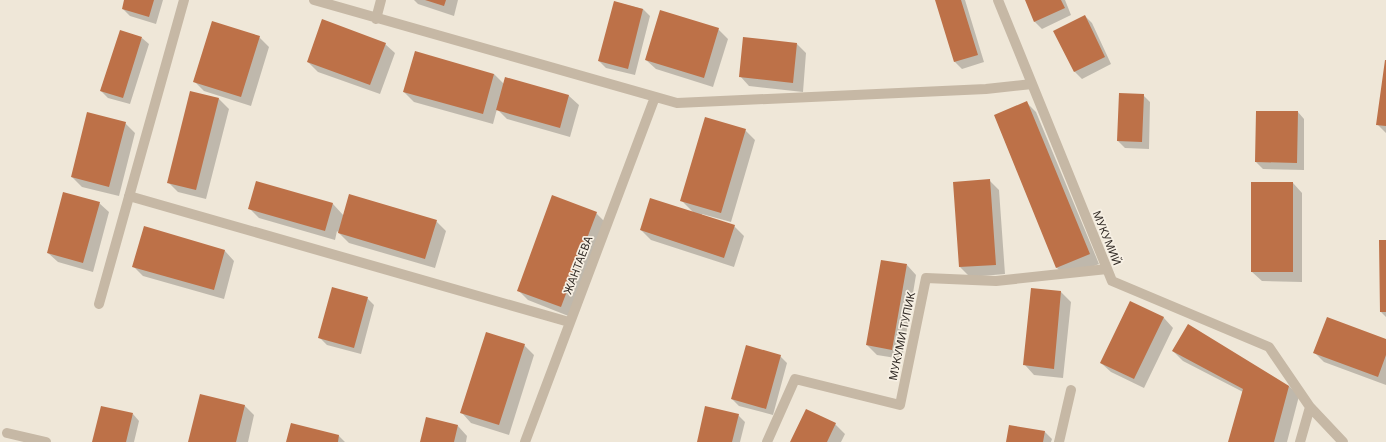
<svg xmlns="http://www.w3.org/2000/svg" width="1386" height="442" font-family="Inter,sans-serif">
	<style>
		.shadow { fill: #0003 }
		.building { fill: #bd7148 }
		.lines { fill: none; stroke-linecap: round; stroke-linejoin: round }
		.minor { stroke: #c6b8a5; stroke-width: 10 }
		.labels { text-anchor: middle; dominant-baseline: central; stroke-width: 3.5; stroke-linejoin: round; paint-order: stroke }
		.street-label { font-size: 11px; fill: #322b26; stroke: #f7f0e4 }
	</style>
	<rect width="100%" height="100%" fill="#efe7d8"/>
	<path class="shadow" d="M 125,0 L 163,0 L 156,24 L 130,16 L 123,9 Z
		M 414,0 L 458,0 L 454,16 L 418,4 Z
		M 936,0 L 965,0 L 984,62 L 962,69 L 955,62 Z
		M 1026,0 L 1065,0 L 1071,15 L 1042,29 L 1035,22 Z
		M 615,2 L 643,9 L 650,16 L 635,75 L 606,68 L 599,61 Z
		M 1085,16 L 1092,23 L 1111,64 L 1082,79 L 1075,72 L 1055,31 Z
		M 718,29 L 728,39 L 713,87 L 656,69 L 646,60 Z
		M 259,37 L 269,47 L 251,106 L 204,91 L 194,81 Z
		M 142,38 L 149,44 L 130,104 L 108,98 L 101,91 Z
		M 385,44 L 395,53 L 380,94 L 318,72 L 308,62 Z
		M 797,44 L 806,53 L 803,92 L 749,86 L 740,76 Z
		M 1386,60 L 1386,133 L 1377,124 Z
		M 494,74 L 504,84 L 506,78 L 569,96 L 579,105 L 570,137 L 507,119 L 497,109 L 493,124 L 414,102 L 404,92 Z
		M 191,92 L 219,99 L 229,109 L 206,199 L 178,192 L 168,182 Z
		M 1143,95 L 1150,102 L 1149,149 L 1125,148 L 1118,141 Z
		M 1027,103 L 1036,112 L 1099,264 L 1067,277 L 1057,268 L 995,116 Z
		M 1298,112 L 1304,119 L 1304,170 L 1263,169 L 1256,162 Z
		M 125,123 L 135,133 L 119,196 L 82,187 L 72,177 Z
		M 745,130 L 755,140 L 731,222 L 702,214 L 702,216 L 734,226 L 744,236 L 734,267 L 651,240 L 641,230 L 694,213 L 682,201 Z
		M 989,180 L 999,190 L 1005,274 L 970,277 L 960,267 Z
		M 1293,183 L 1302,193 L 1302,282 L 1262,281 L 1252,272 Z
		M 99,203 L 109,212 L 93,272 L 58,262 L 48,253 Z
		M 333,204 L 344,216 L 436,221 L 446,231 L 435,268 L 349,243 L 337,231 L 335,240 L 259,218 L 249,208 Z
		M 596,213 L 606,223 L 571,317 L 528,300 L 518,290 Z
		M 1386,241 L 1386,317 L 1381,312 Z
		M 225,251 L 234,261 L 224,299 L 143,276 L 133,266 Z
		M 907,265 L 916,275 L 902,359 L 877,355 L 867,345 Z
		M 1032,289 L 1061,292 L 1071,302 L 1063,378 L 1034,375 L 1025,365 Z
		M 367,298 L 374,305 L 361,354 L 327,345 L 320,338 Z
		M 1130,302 L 1164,318 L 1173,328 L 1144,388 L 1111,372 L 1101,363 Z
		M 1386,340 L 1386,385 L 1324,362 L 1315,353 Z
		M 524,345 L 534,355 L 509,435 L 471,423 L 462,413 Z
		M 1173,351 L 1289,386 L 1299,396 L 1287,442 L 1229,442 L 1243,392 L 1183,361 Z
		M 780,356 L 787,363 L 773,415 L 739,406 L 732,399 Z
		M 244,405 L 254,415 L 248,442 L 189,442 Z
		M 133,414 L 139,421 L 134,442 L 93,442 Z
		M 738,415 L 745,422 L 740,442 L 698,442 Z
		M 291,424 L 339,436 L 345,442 L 287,442 Z
		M 835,424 L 845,434 L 841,442 L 791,442 Z
		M 458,426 L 467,436 L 466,442 L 421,442 Z
		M 1045,432 L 1052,439 L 1051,442 L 1007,442 Z"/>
	<path class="building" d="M 124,0 L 154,0 L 149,17 L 122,9 Z
		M 425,0 L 446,0 L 444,6 Z
		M 935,0 L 961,0 L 978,55 L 954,62 Z
		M 1025,0 L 1061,0 L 1065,8 L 1034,22 Z
		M 614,1 L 643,9 L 628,69 L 598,61 Z
		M 660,10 L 719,28 L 704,78 L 645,60 Z
		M 1085,15 L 1105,57 L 1074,72 L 1053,31 Z
		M 322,19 L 386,43 L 370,85 L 307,62 Z
		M 212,21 L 260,36 L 241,97 L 193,82 Z
		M 120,30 L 142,37 L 123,98 L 100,91 Z
		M 743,37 L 797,43 L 793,83 L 739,77 Z
		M 415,51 L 494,74 L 483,114 L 403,92 Z
		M 1385,60 L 1386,60 L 1386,126 L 1376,125 Z
		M 505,77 L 569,95 L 560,128 L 496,110 Z
		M 190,91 L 219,98 L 196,190 L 167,183 Z
		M 1119,93 L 1144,94 L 1142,142 L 1117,141 Z
		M 1027,101 L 1090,254 L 1056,268 L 994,115 Z
		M 1256,111 L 1298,111 L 1297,163 L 1255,162 Z
		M 87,112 L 126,122 L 109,187 L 71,177 Z
		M 705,117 L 746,129 L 721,213 L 680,201 Z
		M 990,179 L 996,265 L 959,267 L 953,182 Z
		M 256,181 L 333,203 L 325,231 L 248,209 Z
		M 1251,182 L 1293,182 L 1293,272 L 1251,272 Z
		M 63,192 L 100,202 L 83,263 L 47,253 Z
		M 349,194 L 437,220 L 425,259 L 338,233 Z
		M 552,195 L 597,212 L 561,307 L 517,291 Z
		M 650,198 L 735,225 L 724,258 L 640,230 Z
		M 144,226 L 225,250 L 214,290 L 132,267 Z
		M 1379,240 L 1386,240 L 1386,312 L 1380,312 Z
		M 881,260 L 907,264 L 892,350 L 866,345 Z
		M 332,287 L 368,297 L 354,348 L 318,338 Z
		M 1031,288 L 1061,291 L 1054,369 L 1023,365 Z
		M 1130,301 L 1164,317 L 1134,379 L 1100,363 Z
		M 1327,317 L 1386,339 L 1386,355 L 1378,377 L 1313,353 Z
		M 1188,324 L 1289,386 L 1274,442 L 1228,442 L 1243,389 L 1172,351 Z
		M 486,332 L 525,344 L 499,425 L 460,413 Z
		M 746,345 L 781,355 L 766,409 L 731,399 Z
		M 200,394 L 245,405 L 236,442 L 188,442 Z
		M 101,406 L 133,413 L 126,442 L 92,442 Z
		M 705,406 L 739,414 L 732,442 L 697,442 Z
		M 806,409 L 836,423 L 827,442 L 790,442 Z
		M 426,417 L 458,425 L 454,442 L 420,442 Z
		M 291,423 L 339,435 L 338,442 L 286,442 Z
		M 1009,425 L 1045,431 L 1043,442 L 1006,442 Z"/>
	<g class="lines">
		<path class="minor" d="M 314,0 L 677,103 L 986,89 L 1032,84
			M 998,0 L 1112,281 L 1269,347 L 1310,407 L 1343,442
			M 376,19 L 381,0
			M 129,196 L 569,322
			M 99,304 L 184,0
			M 7,433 L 46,442
			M 525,442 L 655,97
			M 767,442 L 795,379 L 900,405 L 926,278 L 996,281 L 1107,269
			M 1059,442 L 1071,390
			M 1300,442 L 1310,407"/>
	</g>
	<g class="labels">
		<g class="street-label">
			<text transform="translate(1107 238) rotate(68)">МУКУМИЙ</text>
			<text transform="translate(578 265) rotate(-69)">ЖАНТАЕВА</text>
			<text transform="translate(902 336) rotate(-78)">МУКУМИ ТУПИК</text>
		</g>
	</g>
</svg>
